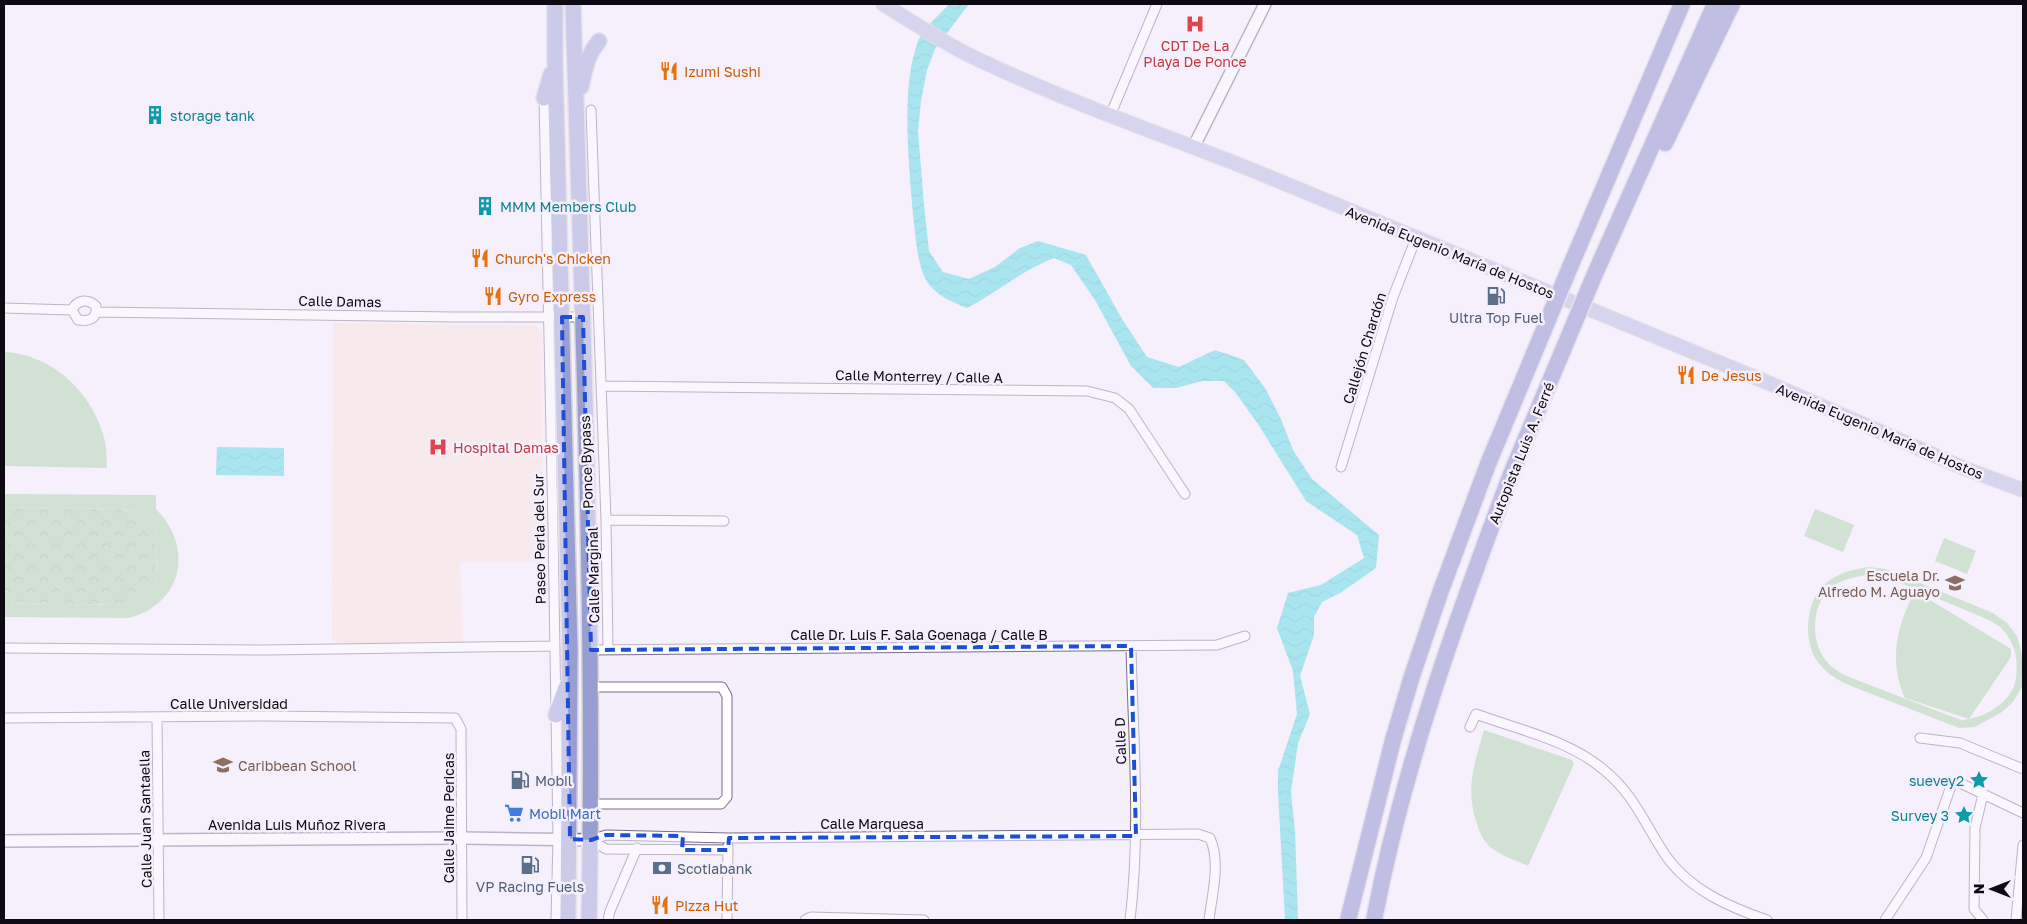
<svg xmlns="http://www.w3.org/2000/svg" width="2027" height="924" font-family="'Golos Text',sans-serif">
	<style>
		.medical { fill: #fbe2da }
		.park { fill: url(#park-crowns) }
		.pitch { fill: #a4d3a7; fill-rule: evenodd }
		.water { fill: url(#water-waves) }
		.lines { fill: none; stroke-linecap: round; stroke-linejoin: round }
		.minor-casing { stroke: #796d87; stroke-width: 11 }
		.tertiary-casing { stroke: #796d87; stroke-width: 14 }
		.primary-casing { stroke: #d4d3d5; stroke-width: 16 }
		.trunk-casing { stroke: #d4d3d5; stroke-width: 18 }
		.motorway-casing { stroke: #d4d3d5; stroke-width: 19 }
		.minor { stroke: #fff; stroke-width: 9 }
		.tertiary { stroke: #fff; stroke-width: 11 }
		.primary { stroke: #b2b6dd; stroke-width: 14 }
		.trunk { stroke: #989ed2; stroke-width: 15 }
		.motorway { stroke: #7e86c6; stroke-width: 16 }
		.motorway-bridge-casing { stroke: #d4d3d5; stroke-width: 19; stroke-linecap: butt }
		.motorway-bridge { stroke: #7e86c6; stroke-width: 16 }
		.marked { fill: none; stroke: #1d4ed8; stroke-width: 4; stroke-dasharray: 10 6; stroke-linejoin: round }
		.labels { text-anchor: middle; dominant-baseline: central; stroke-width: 5; stroke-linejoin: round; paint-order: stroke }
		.health-label { font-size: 14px; fill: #be3a42; stroke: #f5effc }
		.food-label { font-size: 14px; fill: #c56008; stroke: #f5effc; text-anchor: start }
		.culture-label { font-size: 14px; fill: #0d838f; stroke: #f5effc; text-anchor: start }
		.street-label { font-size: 14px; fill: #0e0a13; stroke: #f5effc }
		.service-label { font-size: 14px; fill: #4e5e75; stroke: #f5effc }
		.education-label { font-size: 14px; fill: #785e54; stroke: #f5effc; text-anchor: end }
		.shop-label { font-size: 14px; fill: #366cbe; stroke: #f5effc; text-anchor: start }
	</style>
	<defs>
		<pattern id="park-crowns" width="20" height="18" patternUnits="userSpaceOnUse" patternTransform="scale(1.25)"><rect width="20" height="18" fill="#a4d3a7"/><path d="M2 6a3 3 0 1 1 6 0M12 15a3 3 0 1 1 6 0" fill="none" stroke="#8cb48f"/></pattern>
		<pattern id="water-waves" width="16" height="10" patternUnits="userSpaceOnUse" patternTransform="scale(1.25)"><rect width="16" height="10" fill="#49dae1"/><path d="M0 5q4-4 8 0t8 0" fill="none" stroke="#3fbac0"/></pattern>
	</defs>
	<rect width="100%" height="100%" fill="#f5effc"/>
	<path class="medical" d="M 333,323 L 537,326 L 542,333 L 543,562 L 460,562 L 463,644 L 339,643 L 332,641 Z"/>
	<path class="park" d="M 4,507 L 120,509 L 132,511 L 143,516 L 154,527 L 157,535 L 156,580 L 154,588 L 142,599 L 122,605 L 4,603 Z"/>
	<path class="pitch" d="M 4,352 C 53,354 94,394 105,441 C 107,449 106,459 107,468 L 4,466 Z
		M 4,494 L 156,495 L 156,509 C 187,540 188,587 147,611 C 142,614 135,616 129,618 L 4,617 L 4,603 L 122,605 L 142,599 L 154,588 L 156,580 L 157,535 L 154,527 L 143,516 L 132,511 L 120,509 L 4,507 Z
		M 1815,509 L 1854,525 L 1843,552 L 1804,536 Z
		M 1944,538 L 1976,551 L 1967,574 L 1935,561 Z
		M 1869,567 L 1886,569 L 1993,613 L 2007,623 L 2017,636 L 2023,658 L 2022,687 L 2013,702 L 2002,712 L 1975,727 L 1959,728 L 1851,686 C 1840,681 1830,676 1822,667 C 1812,657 1808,642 1808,628 C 1809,588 1831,572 1869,567 ZM 1869,575 L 1884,576 L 1989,620 C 1993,623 1999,625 2002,629 C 2009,636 2014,646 2016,656 C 2017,665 2017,675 2015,683 C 2009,705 1981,719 1961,720 L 1854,679 C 1844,675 1835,671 1828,663 C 1819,653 1815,640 1815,627 C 1816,592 1836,578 1869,575 Z
		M 1915,591 L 2011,649 L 2011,657 L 1969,719 L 1905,698 C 1888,661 1897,625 1915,591 Z
		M 1484,730 L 1572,760 L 1574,764 L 1528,866 C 1516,860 1501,856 1490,847 C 1483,840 1480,833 1477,824 C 1465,789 1474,765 1484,730 Z"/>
	<path class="water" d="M 949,4 L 969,4 L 935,49 L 927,70 L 921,101 L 918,131 L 924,205 L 929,251 L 943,272 L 969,279 L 995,267 L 1020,248 L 1038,241 L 1086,255 L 1122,319 L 1147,357 L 1179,367 L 1215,350 L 1244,360 L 1265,388 L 1281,419 L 1293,450 L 1312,479 L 1379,535 L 1376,568 L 1340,593 L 1322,602 L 1314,617 L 1314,635 L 1300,676 L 1310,714 L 1298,743 L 1291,792 L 1295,831 L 1298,920 L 1285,920 L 1278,791 L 1278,771 L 1297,714 L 1293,671 L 1277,628 L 1288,593 L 1321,585 L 1364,558 L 1357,535 L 1306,501 L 1258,424 L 1235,392 L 1224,381 L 1202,381 L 1176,388 L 1153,388 L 1131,366 L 1095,300 L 1071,265 L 1054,258 C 1022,270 997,293 967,308 C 950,301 934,295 925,278 C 917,262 915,231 913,214 C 909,166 900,84 919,39 C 924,28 941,13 949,4 Z
		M 217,447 L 284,448 L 284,476 L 216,475 Z"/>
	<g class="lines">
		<g class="minor-casing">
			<path id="minor" d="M 544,98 L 553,528 L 558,838 L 556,920
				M 591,110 L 606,520 L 608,650
				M 1110,116 L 1157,4
				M 4,308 L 72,310 C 77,300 87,298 96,306 L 96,312 L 454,317 L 583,317
				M 72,310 L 78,320 C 86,321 94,321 96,312
				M 601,386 L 1087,391 L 1115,398 L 1129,409 L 1185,494
				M 1341,467 L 1393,297 L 1416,238
				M 606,520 L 724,521
				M 4,648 L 265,650 L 554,646
				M 591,650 L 1217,645 L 1245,636
				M 157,717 L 159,920
				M 4,718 L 264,716 L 455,718 L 461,729 L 462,920
				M 1470,727 L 1476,714 C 1519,730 1569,740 1604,770 C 1634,794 1645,825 1666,856 C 1690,890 1729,907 1767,920
				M 1920,738 L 1960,743 L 2023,769
				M 1983,794 L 1975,828 L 1974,909 L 1983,920
				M 591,804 L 721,804 L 727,797 L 727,696 L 722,687 L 591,687
				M 728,850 L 606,849 L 591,840 L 606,835 L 729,838 L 1198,834 L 1210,838 C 1221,863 1212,894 1209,920
				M 608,920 L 610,911 L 637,848
				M 727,920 L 728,846
				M 805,920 L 811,917 L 924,920
				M 1130,920 C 1141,830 1133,737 1131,646
				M 1885,920 L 1926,858 L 1952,783 L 1958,782 L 2023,813
				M 2016,920 L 2023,845"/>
		</g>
		<g class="tertiary-casing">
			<path id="tertiary" d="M 1194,146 L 1265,4
				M 4,841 L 462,838 L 591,840"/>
		</g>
		<g class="primary-casing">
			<path id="primary" d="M 883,4 C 916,24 953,49 988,64 C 1074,104 1164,135 1252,170 L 1771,384 L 1966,469 L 2023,490"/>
		</g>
		<g class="trunk-casing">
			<path id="trunk" d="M 555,4 L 555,63 L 570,649 L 568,920
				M 573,4 C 582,309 595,615 589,920
				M 581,87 C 585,70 587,55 599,41
				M 544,98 L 551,74
				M 556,715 L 566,687"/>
		</g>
		<g class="motorway-casing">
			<path id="motorway" d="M 1665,143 L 1732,4
				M 1570,267 L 1682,4
				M 1594,276 L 1715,4
				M 1348,920 L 1393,740 L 1412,676 L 1440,593 L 1488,464
				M 1374,920 C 1403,767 1456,620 1511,474"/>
		</g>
		<use href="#minor" class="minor"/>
		<use href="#tertiary" class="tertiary"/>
		<use href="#primary" class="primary"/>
		<use href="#trunk" class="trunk"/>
		<use href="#motorway" class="motorway"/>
		<g class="motorway-bridge-casing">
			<path id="motorway-bridge" d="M 1488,464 L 1570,267
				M 1511,474 L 1594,276"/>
		</g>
		<use href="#motorway-bridge" class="motorway-bridge"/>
	</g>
	<path d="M0 0H2027V924H0ZM 562,317 L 583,317 L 591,650 L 1131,646 L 1136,836 L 729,838 L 728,850 L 682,850 L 683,836 L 606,835 L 591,840 L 570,839 Z" fill="#f5effc" fill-opacity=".55" fill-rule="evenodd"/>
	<path class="marked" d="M 562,317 L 583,317 L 591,650 L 1131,646 L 1136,836 L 729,838 L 728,850 L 682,850 L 683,836 L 606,835 L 591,840 L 570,839 Z"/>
	<defs>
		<g id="hospital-bare" transform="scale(1.5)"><path d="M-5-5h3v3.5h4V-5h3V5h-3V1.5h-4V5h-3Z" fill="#e0444e" stroke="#f5effc" stroke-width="2.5" paint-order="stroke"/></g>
		<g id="restaurant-bare" transform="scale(1.5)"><path d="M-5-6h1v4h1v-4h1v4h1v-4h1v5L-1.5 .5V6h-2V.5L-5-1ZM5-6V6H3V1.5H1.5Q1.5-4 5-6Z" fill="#e8710a" stroke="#f5effc" stroke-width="2.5" paint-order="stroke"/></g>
		<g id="building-bare" transform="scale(1.5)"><path d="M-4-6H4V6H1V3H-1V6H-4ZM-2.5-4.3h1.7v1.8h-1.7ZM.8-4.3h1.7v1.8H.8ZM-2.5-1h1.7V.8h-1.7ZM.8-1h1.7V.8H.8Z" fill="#0f9aa8" stroke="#f5effc" stroke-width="2.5" paint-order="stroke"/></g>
		<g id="fuel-bare" transform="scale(1.5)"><path d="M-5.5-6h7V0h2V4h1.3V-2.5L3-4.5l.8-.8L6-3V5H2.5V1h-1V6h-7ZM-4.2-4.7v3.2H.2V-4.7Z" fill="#5c6f8a" stroke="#f5effc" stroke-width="2.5" paint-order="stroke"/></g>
		<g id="school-bare" transform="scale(1.5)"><path d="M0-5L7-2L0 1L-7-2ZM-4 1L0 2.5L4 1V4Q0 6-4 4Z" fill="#8d6e63" stroke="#f5effc" stroke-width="2.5" paint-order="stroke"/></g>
		<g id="sight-bare" transform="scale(1.5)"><path d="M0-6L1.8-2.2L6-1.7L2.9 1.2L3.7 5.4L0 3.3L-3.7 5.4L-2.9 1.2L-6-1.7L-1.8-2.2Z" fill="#0f9aa8" stroke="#f5effc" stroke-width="2.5" paint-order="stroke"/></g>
		<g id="supermarket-bare" transform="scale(1.5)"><path d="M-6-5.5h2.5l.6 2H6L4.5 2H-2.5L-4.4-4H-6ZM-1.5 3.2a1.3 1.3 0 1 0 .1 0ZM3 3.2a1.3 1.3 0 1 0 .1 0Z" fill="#3f7fe0" stroke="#f5effc" stroke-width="2.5" paint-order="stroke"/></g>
		<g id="bank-bare" transform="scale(1.5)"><path d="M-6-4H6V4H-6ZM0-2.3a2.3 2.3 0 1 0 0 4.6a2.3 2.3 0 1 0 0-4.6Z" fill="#5c6f8a" stroke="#f5effc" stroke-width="2.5" paint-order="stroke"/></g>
	</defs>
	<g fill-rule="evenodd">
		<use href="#hospital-bare" x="1195" y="24"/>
		<use href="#restaurant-bare" x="669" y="71"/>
		<use href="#building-bare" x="155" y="115"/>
		<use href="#building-bare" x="485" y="206"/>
		<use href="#restaurant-bare" x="480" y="258"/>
		<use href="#restaurant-bare" x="493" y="296"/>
		<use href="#fuel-bare" x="1496" y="296"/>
		<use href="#restaurant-bare" x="1686" y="375"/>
		<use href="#hospital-bare" x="438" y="447"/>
		<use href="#school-bare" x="1955" y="583"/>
		<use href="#school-bare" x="223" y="765"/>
		<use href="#fuel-bare" x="520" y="780"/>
		<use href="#sight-bare" x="1979" y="780"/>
		<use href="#supermarket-bare" x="514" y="813"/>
		<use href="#sight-bare" x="1964" y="815"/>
		<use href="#fuel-bare" x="530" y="865"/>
		<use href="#bank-bare" x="662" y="868"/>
		<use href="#restaurant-bare" x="660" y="905"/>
	</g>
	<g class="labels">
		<g class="health-label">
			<text x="1195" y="45">CDT De La<tspan x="1195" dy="16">Playa De Ponce</tspan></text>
			<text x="453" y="447" text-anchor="start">Hospital Damas</text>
		</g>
		<g class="food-label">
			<text x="684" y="71">Izumi Sushi</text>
			<text x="495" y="258">Church's Chicken</text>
			<text x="508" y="296">Gyro Express</text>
			<text x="1701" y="375">De Jesus</text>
			<text x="675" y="905">Pizza Hut</text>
		</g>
		<g class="culture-label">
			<text x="170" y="115">storage tank</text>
			<text x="500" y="206">MMM Members Club</text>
			<text x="1964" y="780" text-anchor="end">suevey2</text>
			<text x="1949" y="815" text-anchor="end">Survey 3</text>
		</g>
		<g class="street-label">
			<text transform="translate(1450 252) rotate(22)">Avenida Eugenio María de Hostos</text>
			<text transform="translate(340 301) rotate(1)">Calle Damas</text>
			<text transform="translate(1364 348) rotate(-73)">Callejón Chardón</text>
			<text transform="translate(919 376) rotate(1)">Calle Monterrey / Calle A</text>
			<text transform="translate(1880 431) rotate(23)">Avenida Eugenio María de Hostos</text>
			<text transform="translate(1521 453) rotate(-68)">Autopista Luis A. Ferré</text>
			<text transform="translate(586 462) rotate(-92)">Ponce Bypass</text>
			<text transform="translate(539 539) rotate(-91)">Paseo Perla del Sur</text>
			<text transform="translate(593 575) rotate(-91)">Calle Marginal</text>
			<text x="919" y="634">Calle Dr. Luis F. Sala Goenaga / Calle B</text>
			<text x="229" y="703">Calle Universidad</text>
			<text transform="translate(1120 741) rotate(-92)">Calle D</text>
			<text transform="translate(448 818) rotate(-90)">Calle Jaime Pericas</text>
			<text transform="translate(145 819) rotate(-91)">Calle Juan Santaella</text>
			<text x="872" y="823">Calle Marquesa</text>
			<text x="297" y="824">Avenida Luis Muñoz Rivera</text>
		</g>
		<g class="service-label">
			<text x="1496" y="317">Ultra Top Fuel</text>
			<text x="535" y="780" text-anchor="start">Mobil</text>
			<text x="677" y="868" text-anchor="start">Scotiabank</text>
			<text x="530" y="886">VP Racing Fuels</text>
		</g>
		<g class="education-label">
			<text x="1940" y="575">Escuela Dr.<tspan x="1940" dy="16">Alfredo M. Aguayo</tspan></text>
			<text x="238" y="765" text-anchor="start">Caribbean School</text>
		</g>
		<g class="shop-label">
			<text x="529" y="813">Mobil Mart</text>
		</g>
	</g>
	<rect width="2027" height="924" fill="none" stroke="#0e0a13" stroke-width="10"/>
	<g transform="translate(1992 889) rotate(270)" stroke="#f5effc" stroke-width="4" paint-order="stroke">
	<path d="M0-4L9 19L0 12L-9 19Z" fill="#0e0a13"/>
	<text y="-8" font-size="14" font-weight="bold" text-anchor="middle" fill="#0e0a13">N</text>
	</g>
</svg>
